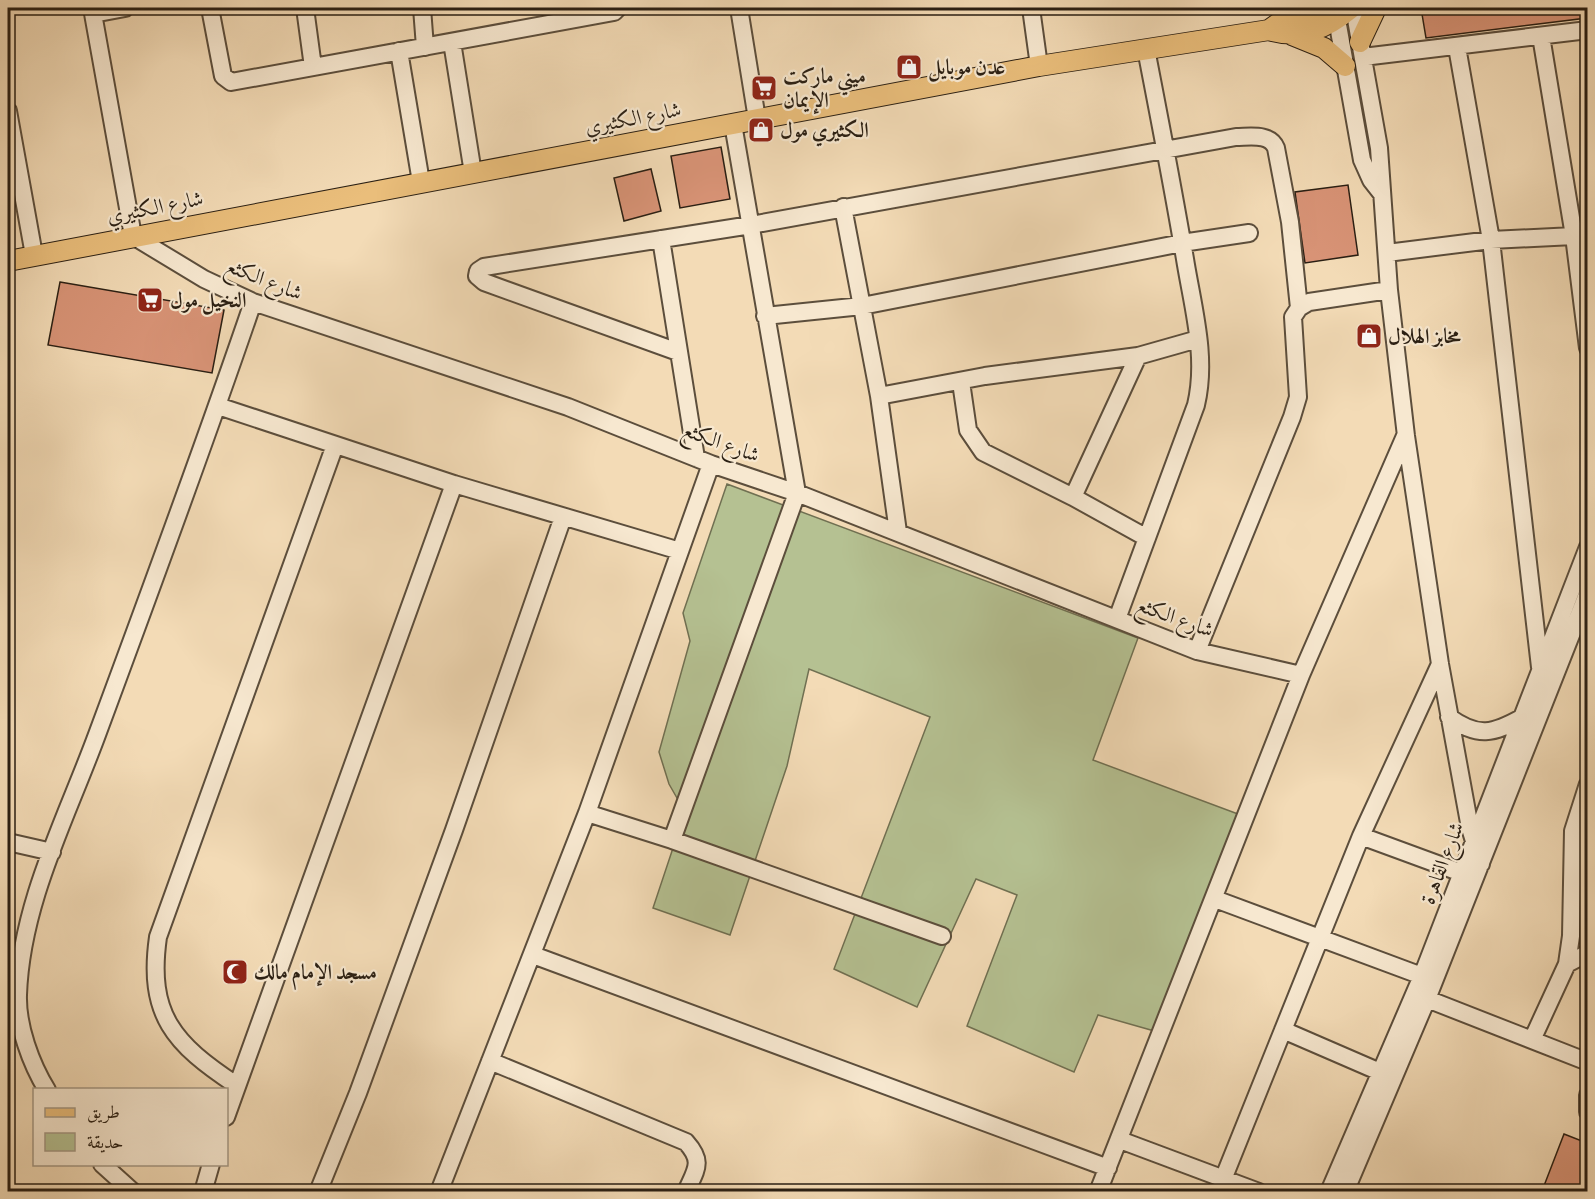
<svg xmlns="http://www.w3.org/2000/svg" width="1595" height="1199" font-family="Alegreya,Amiri,serif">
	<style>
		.green { fill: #b5c192; stroke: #707052; stroke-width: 1.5 }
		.building { fill: #d89376; stroke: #2a1f13; stroke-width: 1.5 }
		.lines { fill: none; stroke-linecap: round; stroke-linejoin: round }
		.minor-casing { stroke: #5c4e3c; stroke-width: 20 }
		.major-casing { stroke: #2a1f13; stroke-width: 22 }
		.minor { stroke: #f7e8d0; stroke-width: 16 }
		.major { stroke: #eabe7b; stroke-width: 20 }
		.labels { text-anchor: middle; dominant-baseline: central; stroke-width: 4.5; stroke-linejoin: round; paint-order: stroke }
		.poi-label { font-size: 21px; font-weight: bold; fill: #2a1f13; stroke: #f7e8d0; text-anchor: start }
		.street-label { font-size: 21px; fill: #2a1f13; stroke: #f7e8d0 }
	</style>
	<rect width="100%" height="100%" fill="#f3dbb6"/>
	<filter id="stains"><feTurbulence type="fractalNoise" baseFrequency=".00333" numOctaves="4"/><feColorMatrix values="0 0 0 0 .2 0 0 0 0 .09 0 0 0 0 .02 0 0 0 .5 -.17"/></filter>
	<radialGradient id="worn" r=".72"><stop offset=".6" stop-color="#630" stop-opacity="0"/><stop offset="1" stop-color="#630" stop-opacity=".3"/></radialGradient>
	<path class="green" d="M 727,484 L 1138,638 L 1093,760 L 1246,817 L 1165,1034 L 1098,1015 L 1074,1072 L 967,1026 L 1017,895 L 976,879 L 917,1007 L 834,969 L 930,717 L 809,669 L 787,766 L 730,935 L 653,908 L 685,812 L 669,784 L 659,752 L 690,641 L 683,613 Z"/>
	<path class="building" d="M 1421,8 L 1587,8 L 1587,18 L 1426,38 Z
		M 721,147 L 730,199 L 680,208 L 671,156 Z
		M 651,169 L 661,211 L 624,221 L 614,178 Z
		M 1348,185 L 1358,255 L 1305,263 L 1295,192 Z
		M 60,282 L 224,310 L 212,373 L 48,345 Z
		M 1564,1134 L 1587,1143 L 1587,1191 L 1542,1191 Z"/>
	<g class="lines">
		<g class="minor-casing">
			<path id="minor" d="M 92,8 L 133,236 L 204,279 L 253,302 L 568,407 L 711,464 L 797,493 L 1197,651 L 1301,675
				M 210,8 L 223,76 L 231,82 L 614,12 L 618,8
				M 305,8 L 313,67
				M 422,8 L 425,47
				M 739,8 L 757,119
				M 1031,8 L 1039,66
				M 1335,8 L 1362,160 L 1371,180 L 1382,194
				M 1354,8 L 1379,148 L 1389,290 L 1406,436 L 1440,664 L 1470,828 L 1481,864
				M 93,14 L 125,8
				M 1541,36 L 1574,236 L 1588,348
				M 452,42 L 473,173
				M 1457,47 L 1491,240 L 1540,667
				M 399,51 L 421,182
				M 1363,57 L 1588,30
				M 8,111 L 34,255
				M 843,207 L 879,396 L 898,532
				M 661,239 L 696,458
				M 1387,253 L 1491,240 L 1574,236
				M 765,316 L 862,306 L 1182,243 L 1249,233
				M 678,352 L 484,282 L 477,276 L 478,271 L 484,267 L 751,225 L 1236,137 C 1250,137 1270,133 1276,148 L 1290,222 L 1299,308
				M 961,382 L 968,430 L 983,452 L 1073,497 L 1147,538
				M 879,396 L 985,376 L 1138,356 L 1198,339
				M 218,406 L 454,484 L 680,551
				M 1073,497 L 1138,356
				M 1117,619 L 1196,405 C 1207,359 1194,312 1186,265 C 1174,193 1160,121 1146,49
				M 1197,651 L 1292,417 L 1298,397 L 1293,317 L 1299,308 L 1309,302 L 1389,290
				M 1449,717 C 1478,738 1493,734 1523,717
				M 587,813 L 672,840 L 942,936
				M 1361,836 L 1470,876
				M 672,840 L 797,493 L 733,124
				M 8,842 L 52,852
				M 1215,899 L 1422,976
				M 533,955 L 1108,1168
				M 1567,964 L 1588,953
				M 1417,995 L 1588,1062
				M 1283,1030 L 1380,1072
				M 1532,1040 L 1567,964 L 1571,936 L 1573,831 L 1588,784
				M 490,1061 L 686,1142 C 704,1162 696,1169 686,1192
				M 236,1085 C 174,1044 147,1015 158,937 L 335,445
				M 47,1090 C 31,1064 17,1026 18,995 C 21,903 67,817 98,732 C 151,589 204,446 253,302
				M 1588,1095 L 1588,1112
				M 226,1117 L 454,484
				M 1120,1140 L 1259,1192
				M 102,1164 L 133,1192
				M 1224,1177 L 1361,836 L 1440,664
				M 203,1192 L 211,1164
				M 318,1192 L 358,1093 L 454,830 L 563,517
				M 439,1192 L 587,813 L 711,464
				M 1098,1192 L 1301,675 L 1405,436
				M 1329,1192 L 1422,976 L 1588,547
				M 1345,1192 L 1427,999 L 1588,592"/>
		</g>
		<g class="major-casing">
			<path id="major" d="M 1269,30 L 1283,20 L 1317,8
				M 1292,35 L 1324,48 L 1345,66
				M 1360,42 L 1376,8
				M 8,261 L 1039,66 L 1269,30 C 1301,40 1327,28 1351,8"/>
		</g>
		<use href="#minor" class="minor"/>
		<use href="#major" class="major"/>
	</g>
	<defs>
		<g id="shop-square" transform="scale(1.35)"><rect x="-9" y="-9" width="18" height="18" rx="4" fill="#8f2418" stroke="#f7e8d0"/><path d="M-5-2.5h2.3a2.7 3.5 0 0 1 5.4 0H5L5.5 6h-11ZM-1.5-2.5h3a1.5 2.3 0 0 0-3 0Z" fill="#fff"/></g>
		<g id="supermarket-square" transform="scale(1.35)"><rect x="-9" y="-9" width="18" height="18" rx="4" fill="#8f2418" stroke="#f7e8d0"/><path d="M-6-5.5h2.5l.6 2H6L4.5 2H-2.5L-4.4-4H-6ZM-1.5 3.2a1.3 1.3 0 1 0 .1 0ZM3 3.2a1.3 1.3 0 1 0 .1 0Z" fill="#fff"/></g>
		<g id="mosque-square" transform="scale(1.35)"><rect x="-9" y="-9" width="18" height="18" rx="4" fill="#8f2418" stroke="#f7e8d0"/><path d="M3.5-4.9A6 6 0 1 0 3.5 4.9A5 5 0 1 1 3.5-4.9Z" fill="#fff"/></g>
	</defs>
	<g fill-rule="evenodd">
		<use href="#shop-square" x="909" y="67"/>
		<use href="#supermarket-square" x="764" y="88"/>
		<use href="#shop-square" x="761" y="130"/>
		<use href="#supermarket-square" x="150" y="300"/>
		<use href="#shop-square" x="1369" y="336"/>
		<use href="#mosque-square" x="235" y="972"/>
	</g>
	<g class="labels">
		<g class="poi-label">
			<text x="928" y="67">عدن موبايل</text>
			<text x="783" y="76">ميني ماركت<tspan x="783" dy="24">الإيمان</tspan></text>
			<text x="780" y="130">الكثيري مول</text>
			<text x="170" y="300">النخيل مول</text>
			<text x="1388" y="336">مخابز الهلال</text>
			<text x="254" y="972">مسجد الإمام مالك</text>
		</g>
		<g class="street-label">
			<text transform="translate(633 118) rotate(-11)">شارع الكثيري</text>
			<text transform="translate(155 207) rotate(-11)">شارع الكثيري</text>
			<text transform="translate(264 279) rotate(22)">شارع الكثع</text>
			<text transform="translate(721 442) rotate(20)">شارع الكثع</text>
			<text transform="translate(1175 617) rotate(20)">شارع الكثع</text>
			<text transform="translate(1442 863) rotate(-69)">شارع القاهرة</text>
		</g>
	</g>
	<rect width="1595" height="1199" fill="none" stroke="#f3dbb6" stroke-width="30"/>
	<rect x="9" y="9" width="1577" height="1181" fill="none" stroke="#2a1f13" stroke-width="3"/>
	<rect x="15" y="15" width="1565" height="1169" fill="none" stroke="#2a1f13" stroke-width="1.5"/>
	<rect x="33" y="1088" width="195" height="78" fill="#f7e8d0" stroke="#a59884" stroke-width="1.5"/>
	<rect x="45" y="1108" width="30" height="9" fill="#eabe7b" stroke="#a59884" stroke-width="1.5"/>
	<text x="87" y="1118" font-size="18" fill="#2a1f13">طريق</text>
	<rect x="45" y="1133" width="30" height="18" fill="#b5c192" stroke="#a59884" stroke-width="1.5"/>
	<text x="87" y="1148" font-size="18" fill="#2a1f13">حديقة</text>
	<rect width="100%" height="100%" filter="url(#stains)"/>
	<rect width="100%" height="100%" fill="url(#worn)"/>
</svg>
